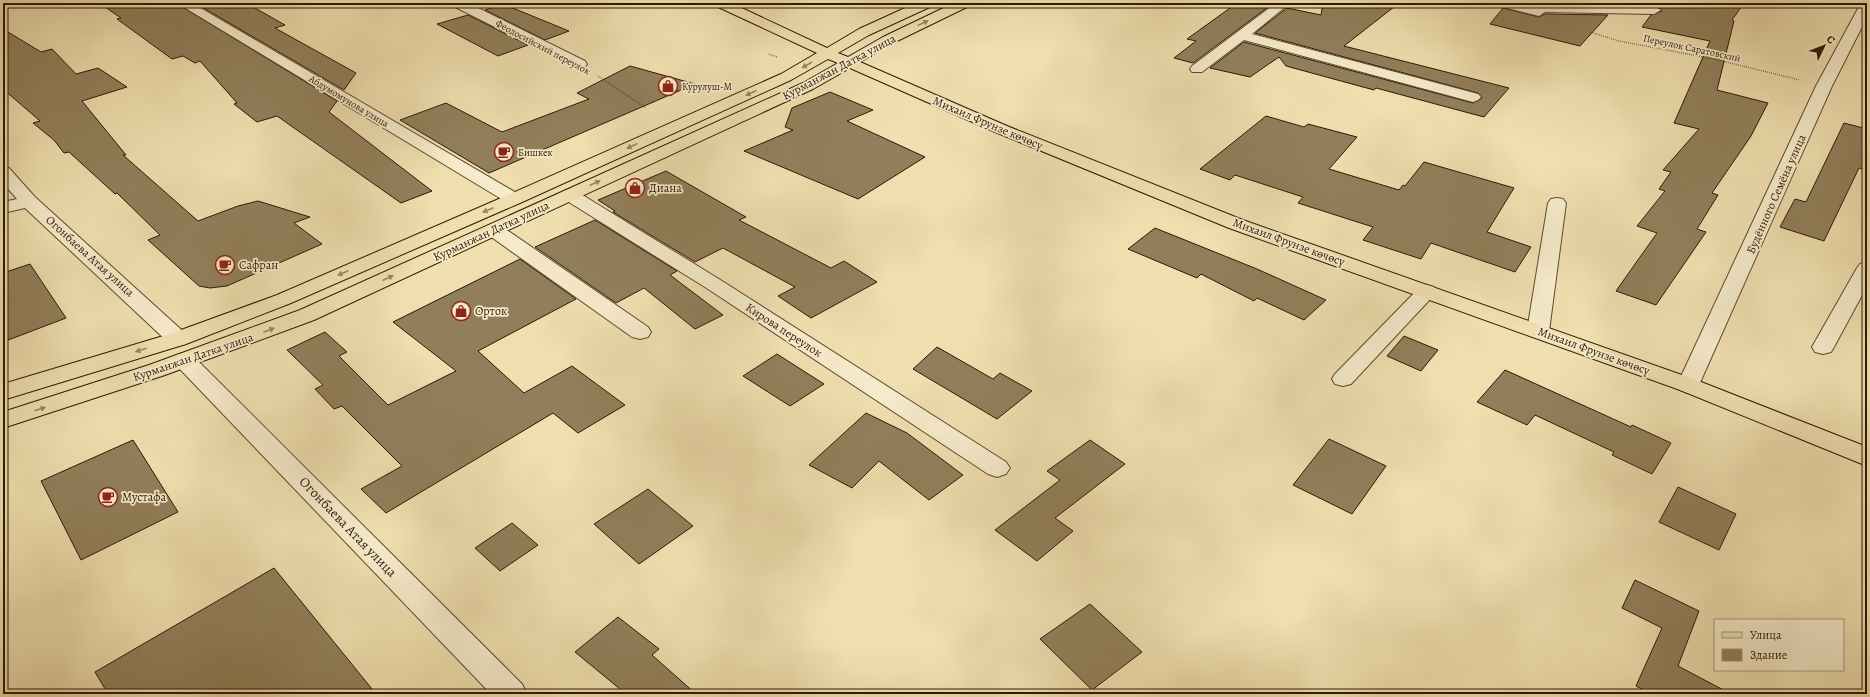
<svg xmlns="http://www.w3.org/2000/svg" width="1870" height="697" font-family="Alegreya,serif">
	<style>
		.building { fill: #917f5b; stroke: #2c1902 }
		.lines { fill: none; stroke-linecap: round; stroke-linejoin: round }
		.minor-casing { stroke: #5d4a2d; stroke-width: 2 }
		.major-casing { stroke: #2c1902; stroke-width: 2 }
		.path { stroke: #2c1902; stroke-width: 1.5; stroke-dasharray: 0.5 1.5; stroke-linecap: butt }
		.minor { fill: #f5eaca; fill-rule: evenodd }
		.major { fill: #efdeae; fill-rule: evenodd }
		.oneway { fill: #978561 }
		.labels { text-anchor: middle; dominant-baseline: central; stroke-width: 3.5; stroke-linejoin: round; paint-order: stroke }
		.far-street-label { font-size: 10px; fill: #2c1902; stroke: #f5eaca }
		.far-poi-label { font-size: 10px; fill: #2c1902; stroke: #f5eaca; text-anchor: start }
		.street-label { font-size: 12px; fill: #2c1902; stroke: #f5eaca }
		.poi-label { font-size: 12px; fill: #2c1902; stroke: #f5eaca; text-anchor: start }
		.near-street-label { font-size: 14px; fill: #2c1902; stroke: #f5eaca }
	</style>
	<rect width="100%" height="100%" fill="#efdeae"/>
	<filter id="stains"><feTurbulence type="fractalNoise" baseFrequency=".005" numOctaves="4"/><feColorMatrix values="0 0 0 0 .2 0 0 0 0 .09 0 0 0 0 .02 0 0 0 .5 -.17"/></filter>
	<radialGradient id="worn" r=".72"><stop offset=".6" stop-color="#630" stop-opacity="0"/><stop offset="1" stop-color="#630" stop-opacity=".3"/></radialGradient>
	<path class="building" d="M 99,3 L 176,3 L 337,101 L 329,112 L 432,191 L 401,203 L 277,116 L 257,122 L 234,104 L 237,103 L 200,61 L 195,63 L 183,56 L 172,59 L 117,19 L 121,18 Z
		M 195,3 L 246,3 L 285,25 L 275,28 L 356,73 L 344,90 Z
		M 1237,3 L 1272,4 L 1193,63 L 1174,58 L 1196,41 L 1187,39 Z
		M 1323,3 L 1399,3 L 1344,46 L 1509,88 L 1484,117 L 1376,88 L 1374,90 L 1286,66 L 1279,57 L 1250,77 L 1210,68 L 1244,42 L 1473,103 L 1482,98 L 1478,93 L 1255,33 L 1287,8 L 1321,15 Z
		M 1661,3 L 1744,3 L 1732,20 L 1734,21 L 1717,90 L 1768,103 L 1751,136 L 1712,193 L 1718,195 L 1697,229 L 1706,232 L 1656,305 L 1616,291 L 1657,233 L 1637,226 L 1665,191 L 1659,189 L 1671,172 L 1663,170 L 1699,129 L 1674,123 L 1710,41 L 1642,27 L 1651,15 L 1662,11 L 1658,7 Z
		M 503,4 L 569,31 L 545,40 L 485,10 Z
		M 1503,8 L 1539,17 L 1545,14 L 1608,15 L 1580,46 L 1490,24 Z
		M 468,15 L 528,45 L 498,56 L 437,24 Z
		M 3,29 L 41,52 L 52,49 L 76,74 L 98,68 L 127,87 L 82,101 L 126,155 L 123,155 L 198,221 L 238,206 L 258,201 L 310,217 L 294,223 L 322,244 L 227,286 L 210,288 L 199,286 L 148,240 L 160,235 L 117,193 L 115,194 L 69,152 L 64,153 L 54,140 L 33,123 L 40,121 L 3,89 Z
		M 630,66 L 695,84 L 489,173 L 400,120 L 446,103 L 502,132 L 589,99 L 577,93 Z
		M 830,92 L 873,110 L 847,121 L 925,157 L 858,199 L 744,151 L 793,130 L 785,127 L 792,108 Z
		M 1266,116 L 1304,127 L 1308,124 L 1357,137 L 1329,169 L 1399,190 L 1403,185 L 1405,186 L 1424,162 L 1514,188 L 1487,232 L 1531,247 L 1515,272 L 1431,243 L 1421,259 L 1363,240 L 1373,227 L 1298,203 L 1303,197 L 1235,175 L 1230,180 L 1200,169 Z
		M 1844,123 L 1867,129 L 1867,170 L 1859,168 L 1824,241 L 1780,227 L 1795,199 L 1806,202 Z
		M 666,171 L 746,217 L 739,220 L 831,268 L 844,261 L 877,282 L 811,318 L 778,296 L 795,287 L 723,248 L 695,262 L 613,212 L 615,211 L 598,200 Z
		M 595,220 L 677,271 L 670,275 L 723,315 L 695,329 L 644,288 L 616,303 L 535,247 Z
		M 1155,228 L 1257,269 L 1326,300 L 1304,320 L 1257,298 L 1254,301 L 1201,274 L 1197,278 L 1128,249 Z
		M 520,259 L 576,299 L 478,351 L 524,393 L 572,366 L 625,405 L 578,433 L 553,413 L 386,513 L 361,489 L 402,466 L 342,406 L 334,409 L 315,389 L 323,385 L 287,350 L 325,332 L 347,352 L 339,356 L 388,405 L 456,371 L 393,322 Z
		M 30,264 L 66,318 L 3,342 L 3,273 Z
		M 1404,336 L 1438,350 L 1421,371 L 1387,356 Z
		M 937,347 L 993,379 L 1000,373 L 1032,391 L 997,419 L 913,369 Z
		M 777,354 L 824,384 L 790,406 L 743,376 Z
		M 1505,370 L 1631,427 L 1632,425 L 1671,443 L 1652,474 L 1612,455 L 1614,452 L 1535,415 L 1527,425 L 1477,402 Z
		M 866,413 L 907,433 L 963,475 L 929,500 L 879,461 L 852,488 L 809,465 Z
		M 1329,439 L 1386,466 L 1352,514 L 1293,485 Z
		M 133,440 L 178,512 L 81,560 L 41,481 Z
		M 1090,440 L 1125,464 L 1055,518 L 1073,531 L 1037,561 L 995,530 L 1060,480 L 1047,471 Z
		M 1678,487 L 1736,514 L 1719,550 L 1659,522 Z
		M 648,489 L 693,526 L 639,564 L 594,524 Z
		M 512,523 L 538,545 L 500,571 L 475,548 Z
		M 274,568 L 376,694 L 108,694 L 95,672 Z
		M 1635,580 L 1699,611 L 1678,666 L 1731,694 L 1651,694 L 1636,686 L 1662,628 L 1622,608 Z
		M 1090,604 L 1142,652 L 1092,690 L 1040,639 Z
		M 618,617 L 659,649 L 652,655 L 696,694 L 626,694 L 575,652 Z"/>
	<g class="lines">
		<g class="minor-casing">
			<path id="minor" d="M 177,3 L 192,3 L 520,195 L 523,199 L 520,203 L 514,204 L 508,203 Z
				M 452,3 L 468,3 L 585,61 L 587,64 L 585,67 L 575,67 L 453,6 Z
				M 1276,3 L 1290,3 L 1252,34 L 1478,94 L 1481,97 L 1478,100 L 1473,102 L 1244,40 L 1202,72 L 1192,72 L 1190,69 L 1192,66 Z
				M 1498,3 L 1654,6 L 1661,10 L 1654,14 L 1545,12 L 1539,16 L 1499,6 Z
				M 1861,3 L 1867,3 L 1867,17 L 1832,86 L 1699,385 L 1696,390 L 1688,393 L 1680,390 L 1677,385 L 1816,86 Z
				M 3,167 L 9,168 L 35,197 L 186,334 L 189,339 L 186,344 L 178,346 L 170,344 L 25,208 L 3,213 L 3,202 L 17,199 L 3,183 Z
				M 570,190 L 576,191 L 722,281 L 1006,462 L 1010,468 L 1006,474 L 997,477 L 988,474 L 708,289 L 564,199 L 561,195 L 564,191 Z
				M 1557,198 L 1563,199 L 1566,203 L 1549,331 L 1546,336 L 1538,338 L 1530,336 L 1527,331 L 1548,203 L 1551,199 Z
				M 494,224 L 501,226 L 648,327 L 651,332 L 648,337 L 640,339 L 632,337 L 487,234 L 485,230 L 487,226 Z
				M 1867,262 L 1867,286 L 1834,347 L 1831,352 L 1823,354 L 1815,352 L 1812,347 L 1857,268 L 1860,264 Z
				M 1427,285 L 1434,287 L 1437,291 L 1434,295 L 1351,384 L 1343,386 L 1335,384 L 1332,379 L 1335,374 L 1420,287 Z
				M 184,353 L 192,355 L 522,684 L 527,694 L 491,694 L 176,365 L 173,360 L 176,355 Z"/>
		</g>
		<g class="major-casing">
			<path id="major" d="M 715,3 L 731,3 L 827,48 L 859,29 L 916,3 L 933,3 L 932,6 L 869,35 L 838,53 L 848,57 L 883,37 L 954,3 L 970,3 L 969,6 L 893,43 L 860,62 L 1007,126 L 1243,220 L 1696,380 L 1867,447 L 1867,466 L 1680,390 L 1229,228 L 995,132 L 850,68 L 813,89 L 314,320 L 165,375 L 3,428 L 3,412 L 149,365 L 300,310 L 803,83 L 838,63 L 828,59 L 791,80 L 520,203 L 291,303 L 186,344 L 3,400 L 3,384 L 170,334 L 277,295 L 508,195 L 781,74 L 817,53 L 716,6 Z"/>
		</g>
		<path class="path" d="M 688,3 L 699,8
			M 1590,32 L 1619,41 L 1714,59 L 1800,80
			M 769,54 L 777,57
			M 598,76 L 646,108"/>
		<use href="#minor" class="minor"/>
		<use href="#major" class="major"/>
	</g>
	<defs><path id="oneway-solid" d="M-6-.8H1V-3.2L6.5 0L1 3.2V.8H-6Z"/></defs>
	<g class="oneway">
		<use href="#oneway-solid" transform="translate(923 23) rotate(-26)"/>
		<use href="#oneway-solid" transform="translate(807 65) rotate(150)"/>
		<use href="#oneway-solid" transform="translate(751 93) rotate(155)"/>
		<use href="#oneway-solid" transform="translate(632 146) rotate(156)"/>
		<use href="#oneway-solid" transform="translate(595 183) rotate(-25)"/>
		<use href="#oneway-solid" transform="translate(488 210) rotate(157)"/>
		<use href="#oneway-solid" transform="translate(343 273) rotate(156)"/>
		<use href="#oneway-solid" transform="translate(388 278) rotate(-25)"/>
		<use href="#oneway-solid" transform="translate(269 330) rotate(-21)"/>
		<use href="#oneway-solid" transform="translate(141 350) rotate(163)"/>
		<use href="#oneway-solid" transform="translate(40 409) rotate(-17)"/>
	</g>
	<defs>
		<g id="shop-ring" transform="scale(1)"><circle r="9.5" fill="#f5eaca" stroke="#8f2418" stroke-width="1.5"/><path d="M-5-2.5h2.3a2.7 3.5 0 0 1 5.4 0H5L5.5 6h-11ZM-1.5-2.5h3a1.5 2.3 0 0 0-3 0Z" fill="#8f2418"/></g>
		<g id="cafe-ring" transform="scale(1)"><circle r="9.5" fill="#f5eaca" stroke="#8f2418" stroke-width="1.5"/><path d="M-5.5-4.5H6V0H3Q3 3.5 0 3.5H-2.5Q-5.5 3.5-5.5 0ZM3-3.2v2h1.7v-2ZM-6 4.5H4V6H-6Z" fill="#8f2418"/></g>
	</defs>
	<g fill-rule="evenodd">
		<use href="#shop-ring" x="668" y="86"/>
		<use href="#cafe-ring" x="504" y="152"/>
		<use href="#shop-ring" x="635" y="188"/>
		<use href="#cafe-ring" x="225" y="265"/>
		<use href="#shop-ring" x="461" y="311"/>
		<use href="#cafe-ring" x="108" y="497"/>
	</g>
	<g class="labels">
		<g class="far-street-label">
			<text transform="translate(543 47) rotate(28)">Феодосийский переулок</text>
			<text transform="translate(1692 48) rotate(12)">Переулок Саратовский</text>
			<text transform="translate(349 101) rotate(31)">Абдумомунова улица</text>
		</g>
		<g class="far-poi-label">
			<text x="682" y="86">Курулуш-М</text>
			<text x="518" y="152">Бишкек</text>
		</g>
		<g class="street-label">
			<text transform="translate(839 67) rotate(-28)">Курманжан Датка улица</text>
			<text transform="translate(988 123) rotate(23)">Михаил Фрунзе көчөсү</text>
			<text transform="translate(1776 194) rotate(-66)">Будённого Семёна улица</text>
			<text transform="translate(491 231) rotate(-25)">Курманжан Датка улица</text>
			<text transform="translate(1289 242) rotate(20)">Михаил Фрунзе көчөсү</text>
			<text transform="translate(90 256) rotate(42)">Огонбаева Атая улица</text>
			<text transform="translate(784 330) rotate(33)">Кирова переулок</text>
			<text transform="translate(1594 351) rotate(20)">Михаил Фрунзе көчөсү</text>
			<text transform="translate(193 357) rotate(-19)">Курманжан Датка улица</text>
		</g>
		<g class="poi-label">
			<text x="649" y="188">Диана</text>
			<text x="239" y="265">Сафран</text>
			<text x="475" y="311">Орток</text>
			<text x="122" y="497">Мустафа</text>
		</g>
		<g class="near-street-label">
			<text transform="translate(348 527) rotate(46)">Огонбаева Атая улица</text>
		</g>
	</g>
	<rect width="1870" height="697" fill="none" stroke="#efdeae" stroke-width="16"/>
	<rect x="4" y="4" width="1862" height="689" fill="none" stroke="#2c1902" stroke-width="2"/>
	<rect x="8" y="8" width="1854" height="681" fill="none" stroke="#2c1902"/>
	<rect x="1714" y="619" width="130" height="52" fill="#f5eaca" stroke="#a5967a"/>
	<rect x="1722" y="632" width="20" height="6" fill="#efdeae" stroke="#a5967a"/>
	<text x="1750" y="639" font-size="12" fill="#2c1902">Улица</text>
	<rect x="1722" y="649" width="20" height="12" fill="#917f5b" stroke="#a5967a"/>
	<text x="1750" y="659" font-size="12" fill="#2c1902">Здание</text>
	<g transform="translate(1824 46) rotate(47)" stroke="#f5eaca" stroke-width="3" paint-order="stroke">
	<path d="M0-3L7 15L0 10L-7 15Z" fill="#2c1902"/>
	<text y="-6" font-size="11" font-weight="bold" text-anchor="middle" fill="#2c1902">С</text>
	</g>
	<rect width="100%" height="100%" filter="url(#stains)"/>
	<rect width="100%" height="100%" fill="url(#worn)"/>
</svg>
